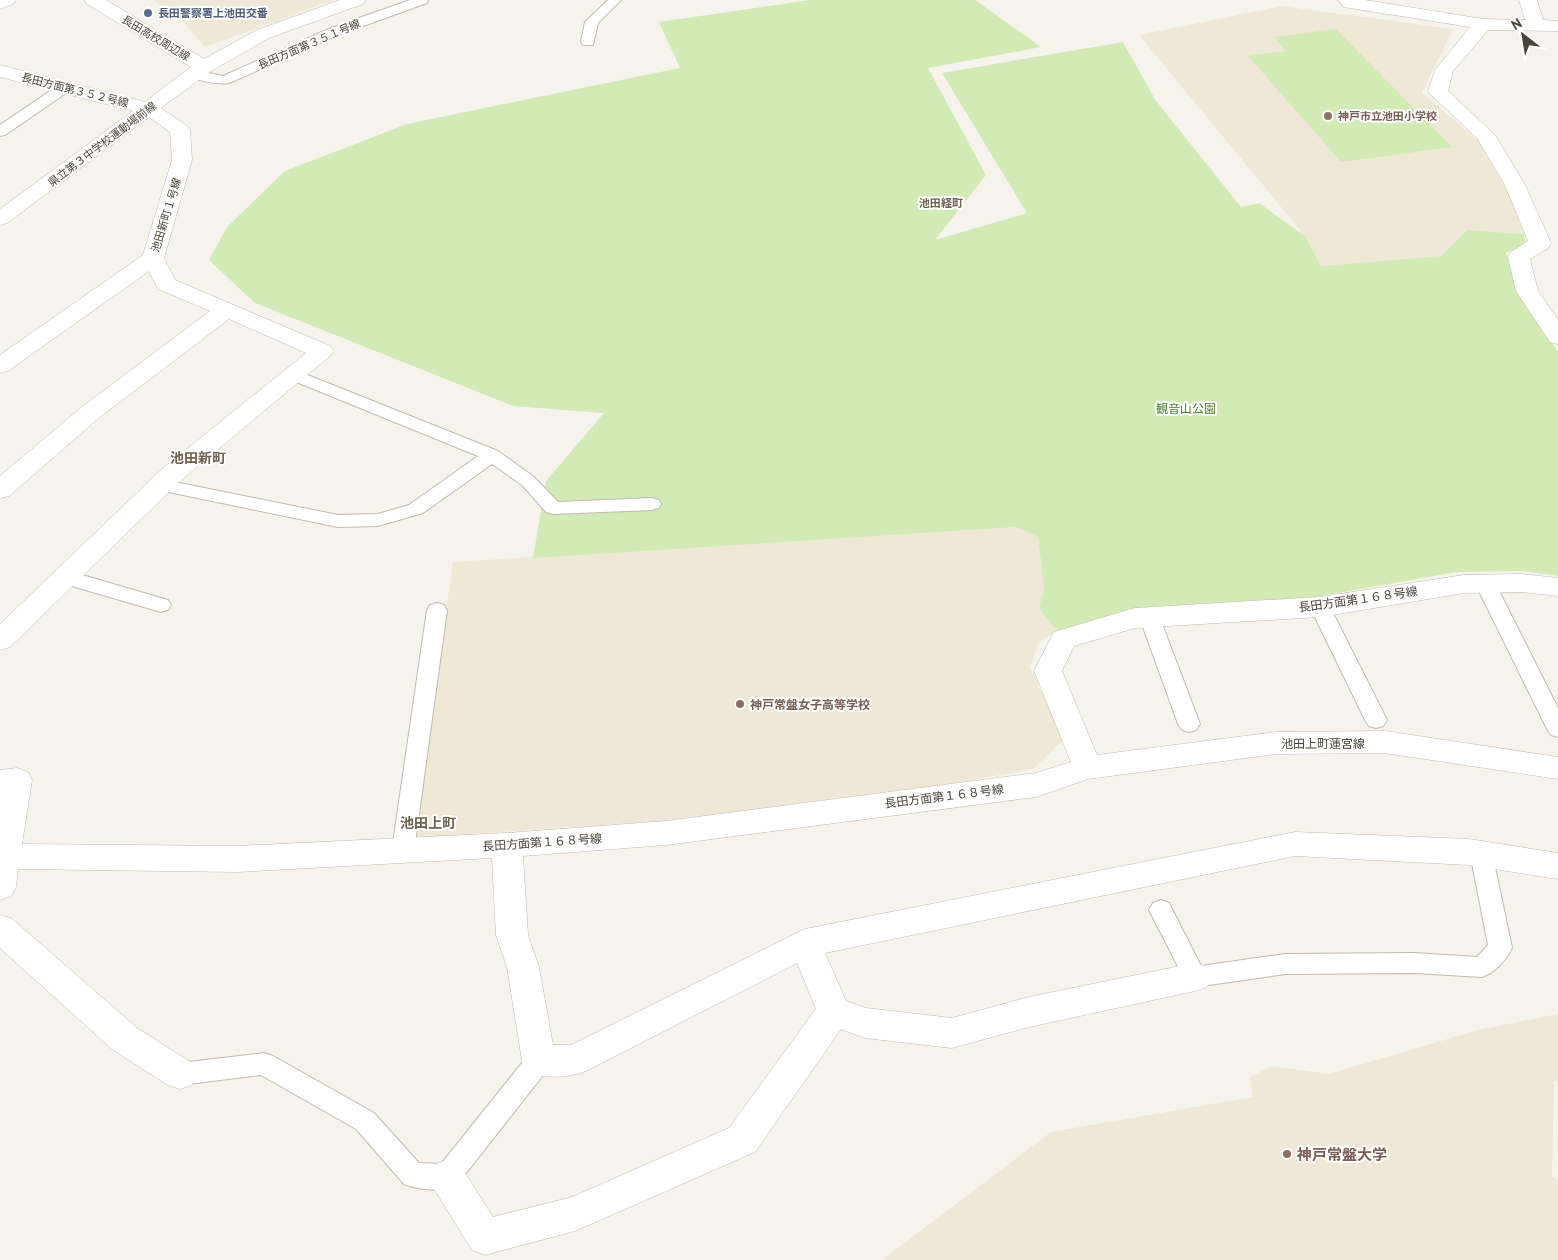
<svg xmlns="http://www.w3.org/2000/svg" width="1558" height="1260" font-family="'PT Sans','Noto Sans JP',sans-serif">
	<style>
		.education { fill: #efe8d6 }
		.green { fill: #d2eab5 }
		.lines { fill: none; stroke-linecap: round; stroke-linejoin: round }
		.lane-casing { stroke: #c2bbae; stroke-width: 2 }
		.street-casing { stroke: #c2bbae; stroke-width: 1 }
		.lane { fill: #fff; fill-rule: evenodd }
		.street { fill: #fff; fill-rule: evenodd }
		.service-dot { fill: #5c6f8a; stroke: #fff; stroke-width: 2 }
		.education-dot { fill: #8d6e63; stroke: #fff; stroke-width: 2 }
		.labels { text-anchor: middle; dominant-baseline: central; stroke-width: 4; stroke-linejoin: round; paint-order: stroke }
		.far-service-label { font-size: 11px; font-weight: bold; fill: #4e5e75; stroke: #fff; text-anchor: start }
		.far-street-label { font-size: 11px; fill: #4b4439; stroke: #fff }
		.far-education-label { font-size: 11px; font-weight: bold; fill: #785e54; stroke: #fff; text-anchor: start }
		.far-neighbourhood-label { font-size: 11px; font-weight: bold; fill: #6e6250; stroke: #fff }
		.park-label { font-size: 12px; fill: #4a7f2a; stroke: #fff }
		.street-label { font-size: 12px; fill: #4b4439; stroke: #fff }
		.education-label { font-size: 12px; font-weight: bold; fill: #785e54; stroke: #fff; text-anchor: start }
		.neighbourhood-label { font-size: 14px; font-weight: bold; fill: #6e6250; stroke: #fff }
		.near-education-label { font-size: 15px; font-weight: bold; fill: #785e54; stroke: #fff; text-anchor: start }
	</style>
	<rect width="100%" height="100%" fill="#f6f3ec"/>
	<path class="education" d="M 154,0 L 334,0 L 205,47 L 185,24 Z
		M 1282,6 L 1453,29 L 1422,93 L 1478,140 L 1523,219 L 1524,234 L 1467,230 L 1441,256 L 1321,266 L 1305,236 L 1139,35 Z
		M 1016,527 L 1038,537 L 1044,589 L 1039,608 L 1057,631 L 1039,642 L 1030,667 L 1063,740 L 1033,769 L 916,790 L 661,821 L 414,838 L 453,562 Z
		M 1558,1014 L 1558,1081 L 1554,1080 L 1552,1176 L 1558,1180 L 1558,1260 L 882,1260 L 1051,1132 L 1253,1097 L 1250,1077 L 1272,1066 L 1329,1074 L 1478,1030 Z"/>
	<path class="green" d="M 810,0 L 975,0 L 1041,47 L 928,68 L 986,175 L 935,240 L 1027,213 L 942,73 L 1123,42 L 1156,101 L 1241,207 L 1259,203 L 1305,236 L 1321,266 L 1441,256 L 1467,230 L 1524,234 L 1526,244 L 1506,253 L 1520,294 L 1558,352 L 1558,576 L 1523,571 L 1456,572 L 1315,597 L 1130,609 L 1057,631 L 1039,608 L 1044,589 L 1038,537 L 1016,527 L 533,558 L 546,481 L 604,413 L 513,406 L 255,303 L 209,260 L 227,227 L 285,171 L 407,124 L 680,68 L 659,22 Z
		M 1336,29 L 1452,147 L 1341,162 L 1248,56 L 1286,51 L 1274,37 Z"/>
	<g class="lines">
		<g class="lane-casing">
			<path id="lane" d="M 410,0 L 428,0 L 427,3 L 341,34 L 229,83 C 220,85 194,81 188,74 L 195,70 L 223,76 L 331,28 Z
				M 608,0 L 621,0 L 598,23 L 593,45 L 583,45 L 581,42 L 585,22 Z
				M 64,84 L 71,88 L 69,91 L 5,135 L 0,136 L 0,125 L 59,85 Z
				M 295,370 L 498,451 L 534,477 L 558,502 L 652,498 L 659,500 L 661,504 L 659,508 L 652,510 L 553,514 L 546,512 L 522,485 L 492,464 L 423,513 L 378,526 L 338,527 L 154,489 L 151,485 L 154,481 L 160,479 L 338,515 L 378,514 L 409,505 L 478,456 L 289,379 L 286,375 L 289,371 Z
				M 65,570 L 168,600 L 171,605 L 168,610 L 161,612 L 58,582 L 55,577 L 58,572 Z
				M 1485,576 L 1492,578 L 1495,583 L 1558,708 L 1558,737 L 1551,735 L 1547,729 L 1475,583 L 1478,578 Z
				M 1320,600 L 1327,602 L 1330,607 L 1387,720 L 1383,726 L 1376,728 L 1369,726 L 1365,720 L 1310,607 L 1313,602 Z
				M 437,603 L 444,605 L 447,610 L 414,850 L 411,856 L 403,859 L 395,856 L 392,850 L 427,610 L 430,605 Z
				M 1149,609 L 1156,611 L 1159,616 L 1200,724 L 1196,730 L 1189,732 L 1182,730 L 1178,724 L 1139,616 L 1142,611 Z
				M 1481,844 L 1489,847 L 1492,853 L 1512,948 C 1506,960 1495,973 1482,977 L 1414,973 L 1285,974 L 1195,987 L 1187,984 L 1149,910 L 1153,903 L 1161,900 L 1169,903 L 1201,966 L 1285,954 L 1414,953 L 1477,957 L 1488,945 L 1470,853 L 1473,847 Z
				M 539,1050 L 548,1053 L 551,1061 L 548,1069 L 456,1186 C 441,1192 419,1190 404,1184 L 356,1129 L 261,1075 L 180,1085 L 171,1082 L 168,1074 L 171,1066 L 180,1063 L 264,1053 L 273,1056 L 374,1113 L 419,1163 L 441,1164 L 530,1053 Z"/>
		</g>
		<g class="street-casing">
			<path id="street" d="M 0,0 L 16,0 L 13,4 L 0,9 Z
				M 84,0 L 106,0 L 204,59 L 257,30 L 340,0 L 366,0 L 363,4 L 269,38 L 211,71 L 161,108 L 187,126 L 190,130 L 192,160 L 164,258 L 175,280 L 330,346 L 334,351 L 330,356 L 180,481 L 10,647 L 0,650 L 0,624 L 162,469 L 306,353 L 229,319 L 100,417 L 9,496 L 0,498 L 0,476 L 82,407 L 210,311 L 158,289 L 149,271 L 8,371 L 0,373 L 0,355 L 143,255 L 172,160 L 170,132 L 149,117 L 7,223 L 0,225 L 0,209 L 133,111 L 0,77 L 0,65 L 145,102 L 191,67 L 87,4 Z
				M 1338,0 L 1365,0 L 1483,19 L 1525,20 L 1519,0 L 1537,0 L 1543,20 L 1558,21 L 1558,31 L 1488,30 L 1453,71 L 1448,91 L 1495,135 L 1525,185 L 1551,243 L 1548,248 L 1530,259 L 1538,291 L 1558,320 L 1558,344 L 1550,342 L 1516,291 L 1508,257 L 1511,252 L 1528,241 L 1505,185 L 1477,138 L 1428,92 L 1435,70 L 1470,27 L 1350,8 L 1344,7 Z
				M 1522,574 L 1558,578 L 1558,596 L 1522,592 L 1464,593 L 1320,617 L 1135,628 L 1074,646 L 1062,671 L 1097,755 L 1276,732 L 1385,731 L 1558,757 L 1558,779 L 1385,753 L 1276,754 L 1088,779 L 1036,797 L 666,845 L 523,856 L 528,935 L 539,967 L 553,1045 L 571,1045 L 805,929 L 1295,832 L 1469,839 L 1558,853 L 1558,879 L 1469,865 L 1295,856 L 825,953 L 846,1001 L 866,1008 L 952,1018 L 1029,997 L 1195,963 L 1207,967 L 1211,977 L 1207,987 L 1195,991 L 1029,1027 L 952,1048 L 865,1038 L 841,1029 L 755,1152 L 575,1231 L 485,1255 L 472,1250 L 434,1189 L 429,1177 L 434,1165 L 447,1160 L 460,1165 L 493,1217 L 572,1197 L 729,1128 L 816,1009 L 797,963 L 586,1071 C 568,1078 545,1079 527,1072 L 522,1061 L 507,967 L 496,935 L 492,858 L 237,872 L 18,869 L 16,887 L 11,896 L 0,900 L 0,770 L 17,768 L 28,772 L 32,780 L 22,844 L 237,846 L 507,833 L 666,821 L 1036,773 L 1071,762 L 1034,671 L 1054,632 L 1135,608 L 1320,597 L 1464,575 Z
				M 0,915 L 11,918 L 137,1028 L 192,1063 L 197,1074 L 192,1085 L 180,1089 L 168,1085 L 113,1050 L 0,948 Z"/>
		</g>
		<use href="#lane" class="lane"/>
		<use href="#street" class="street"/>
	</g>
	<circle class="service-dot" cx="148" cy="13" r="5"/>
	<g class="education-dot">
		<circle cx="1328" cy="116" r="5"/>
		<circle cx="740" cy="704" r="5"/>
		<circle cx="1287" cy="1154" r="5"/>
	</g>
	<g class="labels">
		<g class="far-service-label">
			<text x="158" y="13">長田警察署上池田交番</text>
		</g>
		<g class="far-street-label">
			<text transform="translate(156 38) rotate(31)">長田高校周辺線</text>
			<text transform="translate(309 44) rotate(-23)">長田方面第３５１号線</text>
			<text transform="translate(75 90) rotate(14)">長田方面第３５２号線</text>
			<text transform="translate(102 144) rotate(-37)">県立第３中学校運動場前線</text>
			<text transform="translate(166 215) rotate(-73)">池田新町１号線</text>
		</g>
		<g class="far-education-label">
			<text x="1338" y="116">神戸市立池田小学校</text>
		</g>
		<g class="far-neighbourhood-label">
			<text x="941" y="203">池田経町</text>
		</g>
		<g class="park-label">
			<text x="1186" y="408">観音山公園</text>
		</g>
		<g class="street-label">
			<text transform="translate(1358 599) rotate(-8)">長田方面第１６８号線</text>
			<text x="1323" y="743">池田上町蓮宮線</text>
			<text transform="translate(944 796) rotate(-7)">長田方面第１６８号線</text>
			<text transform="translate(542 842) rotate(-4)">長田方面第１６８号線</text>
		</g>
		<g class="education-label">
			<text x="750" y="704">神戸常盤女子高等学校</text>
		</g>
		<g class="neighbourhood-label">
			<text x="198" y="458">池田新町</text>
			<text x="428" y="823">池田上町</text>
		</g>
		<g class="near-education-label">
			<text x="1297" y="1154">神戸常盤大学</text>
		</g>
	</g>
	<g transform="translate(1523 35) rotate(329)" stroke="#ffffff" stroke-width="4" paint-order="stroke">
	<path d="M0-4L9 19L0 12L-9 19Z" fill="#4b4439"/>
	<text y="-8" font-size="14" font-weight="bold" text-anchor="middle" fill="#4b4439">N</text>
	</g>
</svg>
